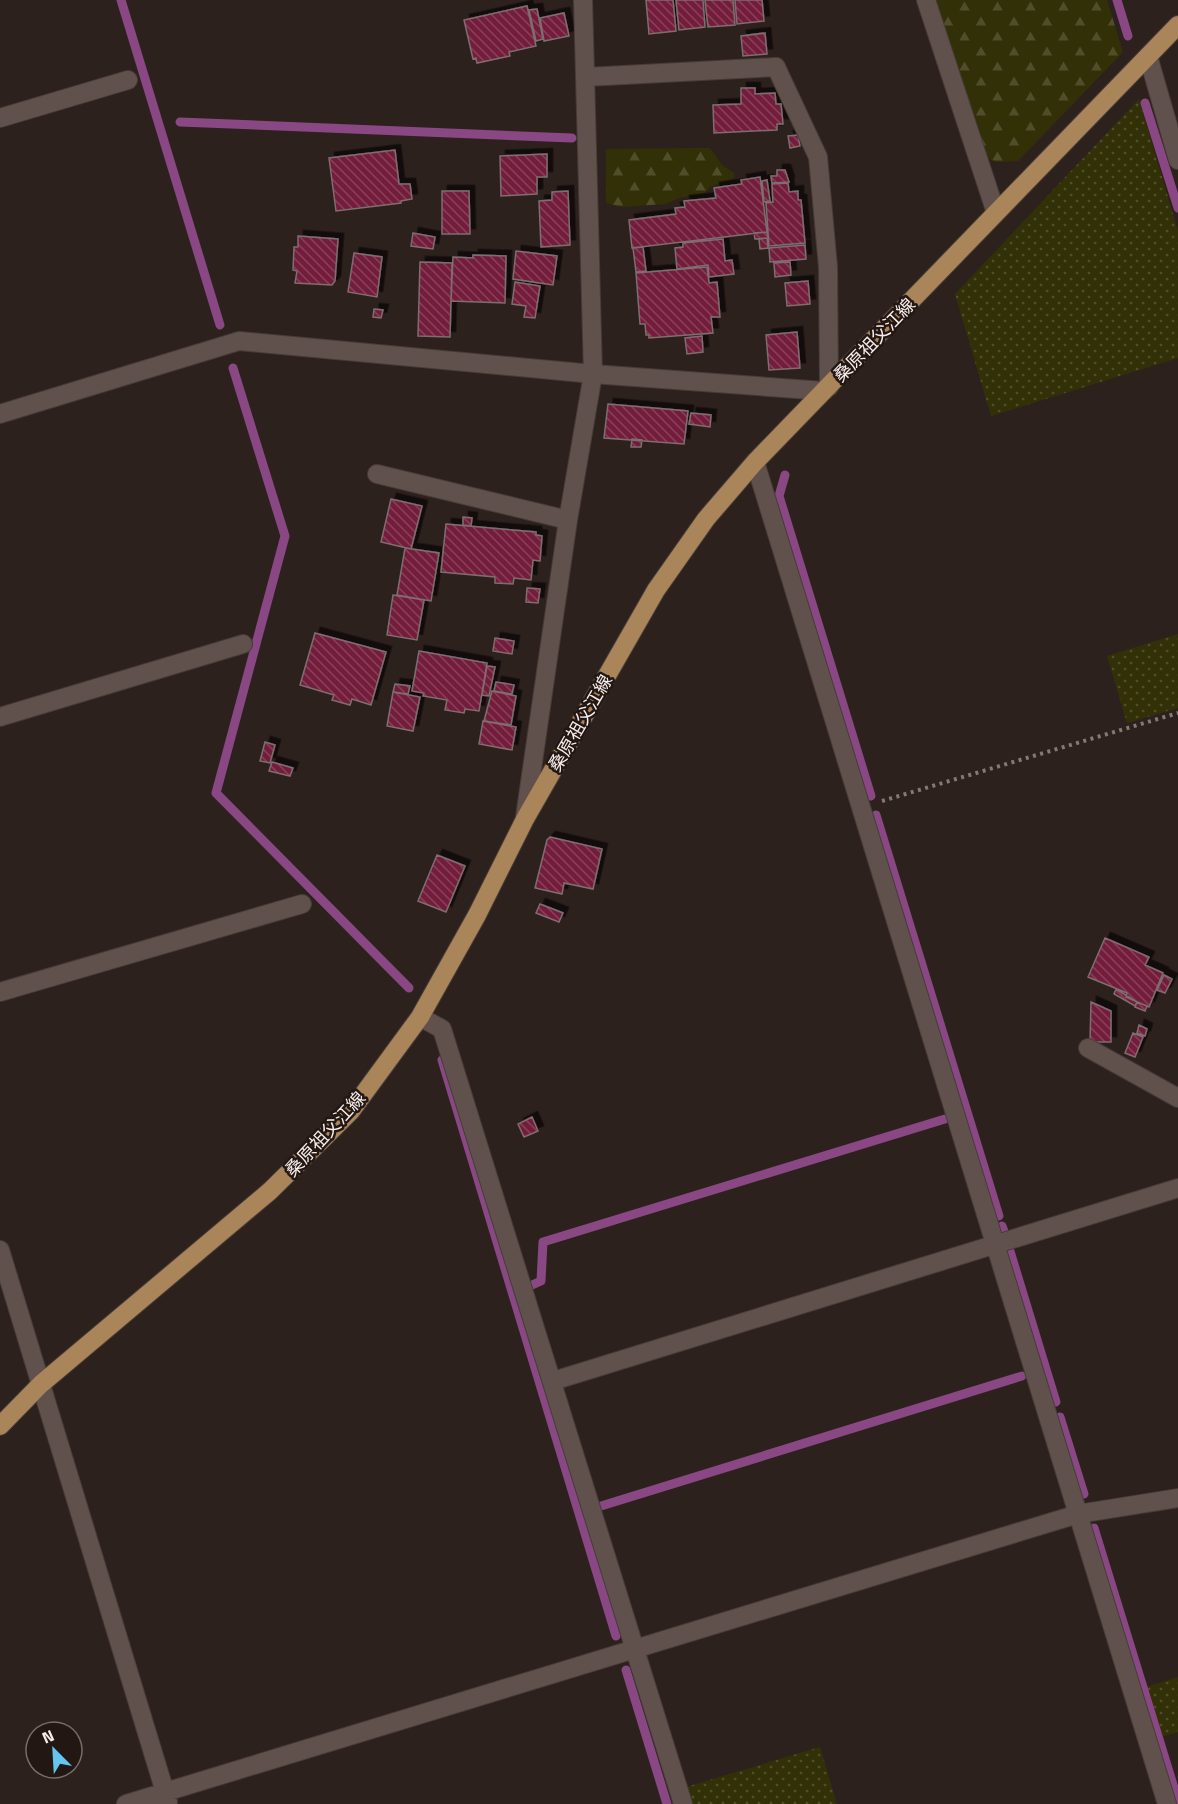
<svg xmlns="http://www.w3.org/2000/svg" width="1178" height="1804" font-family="'Titillium Web','Noto Sans JP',sans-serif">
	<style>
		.grass { fill: url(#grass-dots) }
		.forest { fill: url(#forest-firs) }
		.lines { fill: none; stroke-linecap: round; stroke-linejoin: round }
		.stream { stroke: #894883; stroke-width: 9 }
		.building { fill: url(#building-back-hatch); stroke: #7e6d71; stroke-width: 1.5; filter: url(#shadow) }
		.minor-casing { stroke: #473c39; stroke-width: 20 }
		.major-casing { stroke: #473c39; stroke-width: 20 }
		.path { stroke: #847976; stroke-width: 4; stroke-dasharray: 3 4.5; stroke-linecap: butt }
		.minor { stroke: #60514c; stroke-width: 18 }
		.major { stroke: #aa8559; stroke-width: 18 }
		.labels { text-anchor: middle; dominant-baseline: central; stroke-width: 5; stroke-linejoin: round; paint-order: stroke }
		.street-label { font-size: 18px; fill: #f7eeeb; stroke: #231714 }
	</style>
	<defs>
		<pattern id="grass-dots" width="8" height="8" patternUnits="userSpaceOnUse" patternTransform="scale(1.5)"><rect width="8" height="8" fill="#323006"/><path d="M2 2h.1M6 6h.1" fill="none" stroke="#504e2a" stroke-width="1.8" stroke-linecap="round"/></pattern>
		<pattern id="forest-firs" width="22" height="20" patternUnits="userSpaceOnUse" patternTransform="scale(1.5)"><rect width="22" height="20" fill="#323006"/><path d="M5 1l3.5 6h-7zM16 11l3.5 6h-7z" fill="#504e2a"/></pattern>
		<pattern id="building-back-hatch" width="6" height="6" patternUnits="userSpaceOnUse" patternTransform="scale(1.5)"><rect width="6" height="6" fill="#731f3b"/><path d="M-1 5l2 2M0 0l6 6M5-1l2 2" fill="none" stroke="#884058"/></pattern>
		<filter id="shadow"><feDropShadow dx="5.5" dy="-5.5" stdDeviation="0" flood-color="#0009"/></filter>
	</defs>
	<rect width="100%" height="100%" fill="#2d211d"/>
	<path class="grass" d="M 1139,99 L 1178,231 L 1178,358 L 991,416 L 955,294 Z
		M 1178,634 L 1178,708 L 1127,723 L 1107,656 Z
		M 1178,1677 L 1178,1732 L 1161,1737 L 1146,1687 Z
		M 820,1747 L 837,1804 L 691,1804 L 686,1787 Z"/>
	<path class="forest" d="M 936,0 L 1107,0 L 1123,52 L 1018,161 L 996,162 L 983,156 Z
		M 710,148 L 722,165 L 734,173 L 734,178 L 710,187 L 705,193 L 679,198 L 665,204 L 622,207 L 606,203 L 606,149 Z"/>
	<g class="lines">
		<path class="stream" d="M 121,0 L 220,325
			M 1117,0 L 1128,36
			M 1145,103 L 1178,208
			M 180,122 L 572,138
			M 233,368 L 285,536 L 216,793 L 409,988
			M 785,475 L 779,496 L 871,796
			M 876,815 L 999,1216
			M 442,1060 L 616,1636
			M 1002,1226 L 1005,1234
			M 1009,1248 L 1056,1402
			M 532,1285 L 541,1281 L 543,1242 L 945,1119
			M 1060,1417 L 1084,1494
			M 601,1506 L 1022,1376
			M 1094,1528 L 1178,1801
			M 626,1670 L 667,1804"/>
	</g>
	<path class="building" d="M 646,0 L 673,0 L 676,31 L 649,34 Z
		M 676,0 L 703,0 L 705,27 L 679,30 Z
		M 705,0 L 733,0 L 735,25 L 708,27 Z
		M 735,0 L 762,0 L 764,21 L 737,24 Z
		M 527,6 L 536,46 L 509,52 L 510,56 L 477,63 L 476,58 L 473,59 L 464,20 Z
		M 537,9 L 543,39 L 536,41 L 529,10 Z
		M 564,13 L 569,36 L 544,41 L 540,18 Z
		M 765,33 L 767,54 L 743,56 L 741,36 Z
		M 741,88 L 755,88 L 755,94 L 775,93 L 776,104 L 781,104 L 783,124 L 777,124 L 777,130 L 714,133 L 713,105 L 741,104 Z
		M 798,135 L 800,146 L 790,148 L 788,136 Z
		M 395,150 L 399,184 L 410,184 L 412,199 L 401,201 L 401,203 L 336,211 L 329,158 Z
		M 547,154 L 547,177 L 537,177 L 537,194 L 501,196 L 500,156 Z
		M 777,170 L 785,170 L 789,182 L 772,183 L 771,176 L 777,176 Z
		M 760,177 L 767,232 L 632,248 L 629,220 L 676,214 L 675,208 L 685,207 L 684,201 L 716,198 L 714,188 L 742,184 L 741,180 Z
		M 767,180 L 770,201 L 764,202 L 762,181 Z
		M 788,183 L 789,192 L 798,191 L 798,200 L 801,200 L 805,243 L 769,246 L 766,203 L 773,202 L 772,184 Z
		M 442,191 L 469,191 L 470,234 L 442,234 Z
		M 568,191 L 570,245 L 541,247 L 539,201 L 552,200 L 552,192 Z
		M 767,232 L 768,238 L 755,239 L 754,233 Z
		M 413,233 L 435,237 L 433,249 L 411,246 Z
		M 298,236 L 338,239 L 335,281 L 332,285 L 295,283 L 297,271 L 293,270 L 294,247 L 298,247 Z
		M 767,238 L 768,248 L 760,249 L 759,239 Z
		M 723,239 L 725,261 L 732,260 L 734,274 L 709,277 L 708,265 L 677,269 L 675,248 L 683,247 L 683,243 Z
		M 805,245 L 806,259 L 770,262 L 769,248 Z
		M 643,247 L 646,271 L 636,272 L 633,248 Z
		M 516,251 L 557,256 L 553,285 L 513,279 Z
		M 354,253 L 382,257 L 377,297 L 348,292 Z
		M 473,255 L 506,256 L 505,303 L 451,301 L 453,257 L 473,258 Z
		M 420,262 L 452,263 L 450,337 L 418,336 Z
		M 790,262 L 791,275 L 775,277 L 774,263 Z
		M 707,267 L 709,283 L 717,282 L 720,317 L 711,317 L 713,333 L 649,338 L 649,335 L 646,335 L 645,324 L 640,324 L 636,273 Z
		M 808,281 L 810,304 L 787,306 L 785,283 Z
		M 515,282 L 540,286 L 535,318 L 524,317 L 526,306 L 512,304 Z
		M 374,309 L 383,310 L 381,318 L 373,317 Z
		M 797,332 L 800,368 L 769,370 L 766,335 Z
		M 702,336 L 703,352 L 687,354 L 685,338 Z
		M 608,404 L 688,411 L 684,444 L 604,438 Z
		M 691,413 L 711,415 L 710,427 L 689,424 Z
		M 632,439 L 642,440 L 641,447 L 631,447 Z
		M 391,499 L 422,506 L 411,549 L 381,542 Z
		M 463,517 L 472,518 L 471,526 L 463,525 Z
		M 446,524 L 536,532 L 536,535 L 542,536 L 540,561 L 533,560 L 531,580 L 514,578 L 513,584 L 495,583 L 495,577 L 441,572 Z
		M 405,548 L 439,553 L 431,601 L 397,595 Z
		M 527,588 L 540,589 L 538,603 L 526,602 Z
		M 393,595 L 424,600 L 417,640 L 387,635 Z
		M 315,633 L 386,652 L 371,705 L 352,699 L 350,705 L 332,700 L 334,695 L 300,685 Z
		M 495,638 L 514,641 L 512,654 L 493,651 Z
		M 419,651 L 487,663 L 479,711 L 465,709 L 464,713 L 445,710 L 447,700 L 423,696 L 424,693 L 412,691 Z
		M 487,666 L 495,667 L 489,696 L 482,695 Z
		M 496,682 L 514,685 L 512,694 L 494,691 Z
		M 395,684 L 410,686 L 408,694 L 393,692 Z
		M 492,691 L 516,696 L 511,725 L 484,721 Z
		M 393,692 L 420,697 L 413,731 L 387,726 Z
		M 483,721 L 516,727 L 512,750 L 479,744 Z
		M 265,742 L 275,745 L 270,763 L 260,761 Z
		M 272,762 L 293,768 L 290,776 L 269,771 Z
		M 550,837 L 602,849 L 593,889 L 564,883 L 562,894 L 535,888 L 547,840 Z
		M 437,855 L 465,866 L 446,912 L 418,901 Z
		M 540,904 L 563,913 L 559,922 L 536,913 Z
		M 1105,938 L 1149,957 L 1145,965 L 1163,973 L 1149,1007 L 1126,997 L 1127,993 L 1088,977 Z
		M 1164,975 L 1172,979 L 1165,993 L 1157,990 Z
		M 1116,989 L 1137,1002 L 1135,1006 L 1114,994 Z
		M 1091,1002 L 1111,1011 L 1111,1042 L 1090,1042 Z
		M 1137,1002 L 1147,1006 L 1145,1011 L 1135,1007 Z
		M 1139,1025 L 1147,1029 L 1145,1036 L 1137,1033 Z
		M 1133,1033 L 1143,1037 L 1135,1057 L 1125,1053 Z
		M 532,1117 L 538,1131 L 524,1137 L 518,1124 Z"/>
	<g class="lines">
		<g class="minor-casing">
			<path id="minor" d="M 926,0 L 996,213
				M 1148,56 L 1178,160
				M 586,77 L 776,67 L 818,157 L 828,267 L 829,387
				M 0,118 L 128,80
				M 0,414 L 239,341 L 593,374 L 824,391
				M 755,462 L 1167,1804
				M 377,474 L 568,520
				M 0,717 L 243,644
				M 525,817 L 568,520 L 593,374 L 583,0
				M 0,992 L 302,904
				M 420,1017 L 442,1029 L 683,1804
				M 1088,1048 L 1178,1098
				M 0,1250 L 168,1802
				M 553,1381 L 1178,1188
				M 126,1804 L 1078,1514 L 1178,1498"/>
		</g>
		<g class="major-casing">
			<path id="major" d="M 0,1426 L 41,1384 L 270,1191 L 351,1111 L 420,1017 L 477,915 L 525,819 L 656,590 L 706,519 L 755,462 L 1178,25"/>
		</g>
		<path class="path" d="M 882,801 L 1178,713"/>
		<use href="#minor" class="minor"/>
		<use href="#major" class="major"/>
	</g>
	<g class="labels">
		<g class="street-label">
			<text transform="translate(874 340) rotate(-46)">桑原祖父江線</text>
			<text transform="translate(580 723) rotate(-60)">桑原祖父江線</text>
			<text transform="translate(325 1134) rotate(-47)">桑原祖父江線</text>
		</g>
	</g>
	<g transform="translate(54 1750) rotate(336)"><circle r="28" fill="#231714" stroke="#786d6a" stroke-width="1.5"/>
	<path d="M0-4.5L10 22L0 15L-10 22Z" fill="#65c5ee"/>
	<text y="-9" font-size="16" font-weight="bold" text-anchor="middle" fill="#f7eeeb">N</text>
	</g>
</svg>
